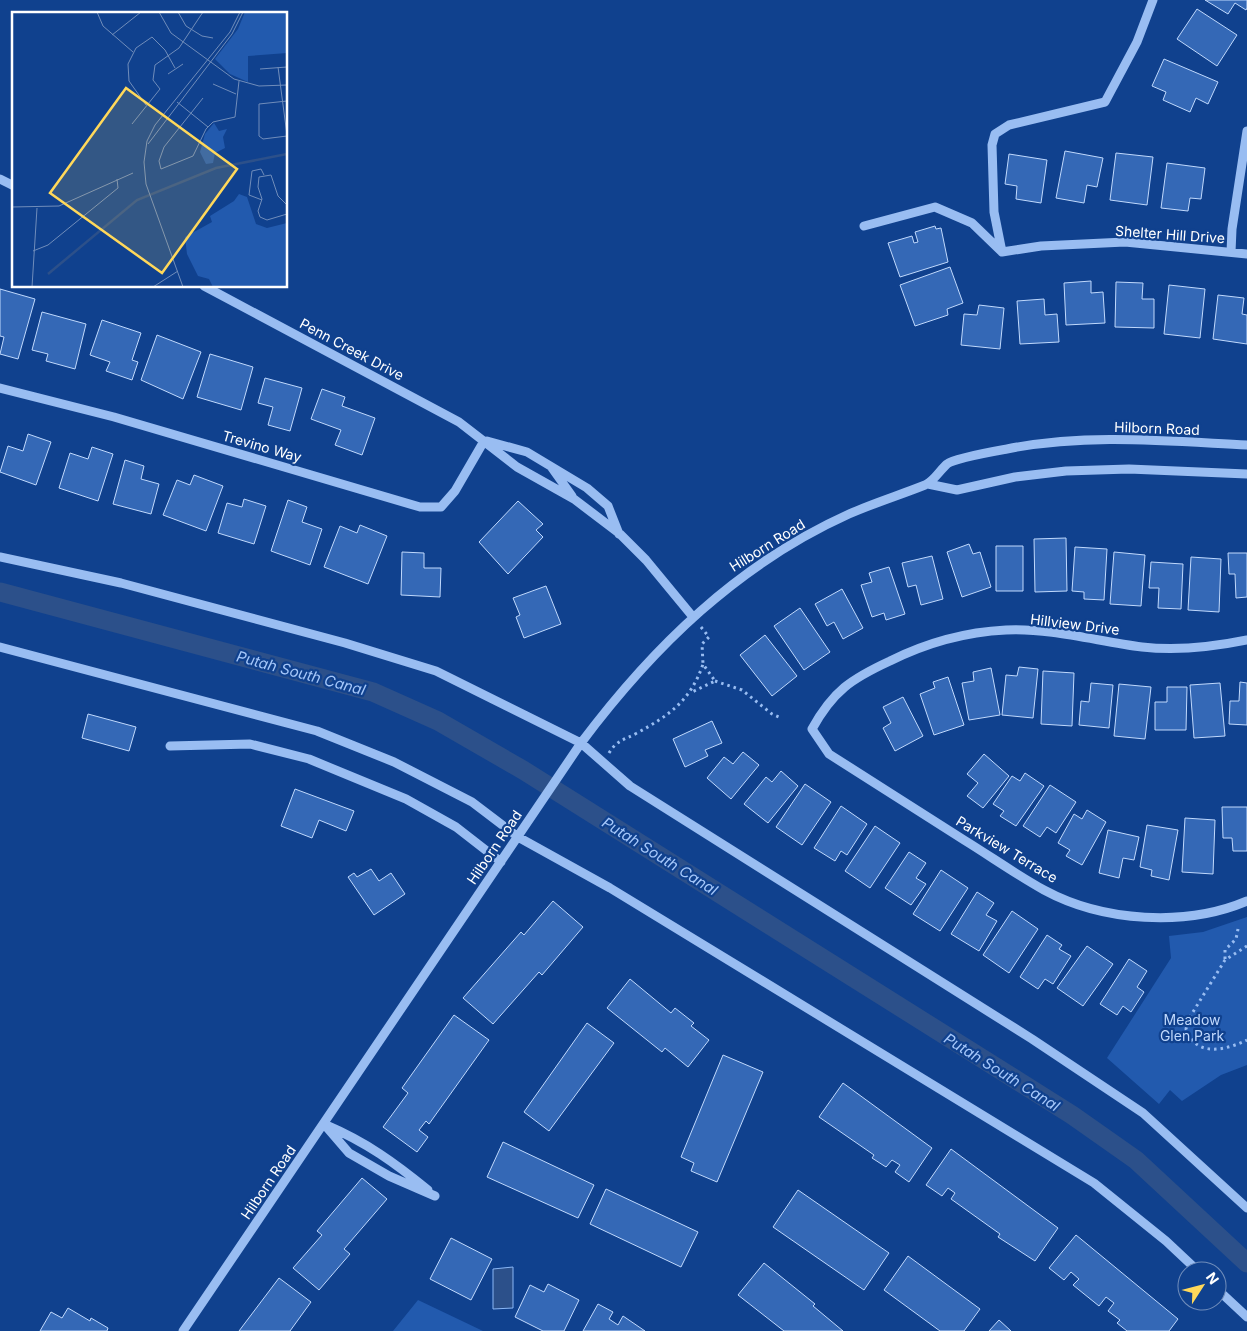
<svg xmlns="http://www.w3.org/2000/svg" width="1247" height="1331" font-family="Inter,sans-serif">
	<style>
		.green { fill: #225aae }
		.water { fill: #2c508a; stroke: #8ab7f6 }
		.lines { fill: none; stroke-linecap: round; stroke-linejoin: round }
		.canal { stroke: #2c508a; stroke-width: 19 }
		.building { fill: #3468b6; stroke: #c0d9fd }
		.path { stroke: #99bdf2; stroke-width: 3; stroke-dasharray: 2.5 4; stroke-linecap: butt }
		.minor { stroke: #99bdf2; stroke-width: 9 }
		.labels { text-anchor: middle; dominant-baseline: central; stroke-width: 4.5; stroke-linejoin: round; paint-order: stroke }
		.street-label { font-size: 14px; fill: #fff; stroke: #10418e }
		.park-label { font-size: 14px; fill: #c0d9fd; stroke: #10418e }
		.water-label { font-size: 15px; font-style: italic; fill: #a5c7fa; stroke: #10418e }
		.inset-river { fill: none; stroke: #2c508a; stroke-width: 2.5 }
		.inset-road { fill: none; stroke: #708dbb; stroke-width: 1 }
		.view { fill: #ffd85a; fill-opacity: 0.15; stroke: #ffd85a; stroke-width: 2.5 }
		.inset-edge { fill: none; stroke: #fff; stroke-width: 2.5 }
	</style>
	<rect width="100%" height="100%" fill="#10418e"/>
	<path class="green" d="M 1247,917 L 1247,1065 L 1221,1075 L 1182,1101 L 1170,1090 L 1159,1104 L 1107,1058 L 1171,958 L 1169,936 L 1203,932 Z
		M 418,1300 L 483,1331 L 393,1331 Z"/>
	<path class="water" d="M 513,1267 L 513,1308 L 493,1309 L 493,1269 Z"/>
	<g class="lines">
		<path class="canal" d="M 0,592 L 373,692 L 438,721 L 523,770 L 1072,1115 L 1136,1160 L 1247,1263"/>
	</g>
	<path class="building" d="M 1205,0 L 1247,0 L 1247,8 L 1246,10 L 1235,3 L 1228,14 Z
		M 1197,9 L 1237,35 L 1217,66 L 1177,39 Z
		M 1164,59 L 1218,82 L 1208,104 L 1196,98 L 1190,112 L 1163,100 L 1166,92 L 1152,86 Z
		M 1065,151 L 1103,158 L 1097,187 L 1087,185 L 1084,203 L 1056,198 Z
		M 1116,153 L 1153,157 L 1147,205 L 1110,200 Z
		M 1009,154 L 1047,160 L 1041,203 L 1016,199 L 1017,186 L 1005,184 Z
		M 1167,163 L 1205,168 L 1201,199 L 1190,198 L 1188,211 L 1161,208 Z
		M 935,226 L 936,229 L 941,228 L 948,262 L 900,277 L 888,243 L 912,236 L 914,243 L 918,242 L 915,232 Z
		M 950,267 L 963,303 L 947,309 L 948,315 L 915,326 L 900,285 Z
		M 1091,281 L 1091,293 L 1103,292 L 1105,323 L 1066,325 L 1064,283 Z
		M 1116,282 L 1143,283 L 1142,299 L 1154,299 L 1154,328 L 1115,327 Z
		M 1169,285 L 1205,289 L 1200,338 L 1164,334 Z
		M 0,289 L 35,299 L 18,359 L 0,354 L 4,337 L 0,336 Z
		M 1218,295 L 1244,298 L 1242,314 L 1247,315 L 1247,344 L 1213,339 Z
		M 1044,299 L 1045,315 L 1057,314 L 1059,342 L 1020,344 L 1017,301 Z
		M 979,305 L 1004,308 L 1000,349 L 961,345 L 964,314 L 977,315 Z
		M 42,312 L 86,324 L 75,369 L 46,361 L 48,354 L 32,350 Z
		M 102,320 L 141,333 L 132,360 L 138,362 L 132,380 L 106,371 L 110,362 L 90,355 Z
		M 157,335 L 201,352 L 183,399 L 141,380 Z
		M 210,354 L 253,367 L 241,410 L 197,397 Z
		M 265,378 L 302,388 L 290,431 L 268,425 L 273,407 L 258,403 Z
		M 322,389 L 345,397 L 342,406 L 375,418 L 362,455 L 335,445 L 341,430 L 311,419 Z
		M 28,434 L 51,442 L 36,485 L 0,472 L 8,446 L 23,451 Z
		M 92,447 L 113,454 L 98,501 L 59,488 L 70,453 L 88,459 Z
		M 125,460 L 144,466 L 141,479 L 159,484 L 151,514 L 113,504 Z
		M 194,475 L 223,486 L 206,531 L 163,515 L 177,480 L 190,485 Z
		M 244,499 L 266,506 L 254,544 L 218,533 L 227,503 L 242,507 Z
		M 288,500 L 307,507 L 302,522 L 322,529 L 310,565 L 271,551 Z
		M 518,501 L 543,524 L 536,530 L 543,537 L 508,574 L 479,542 Z
		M 360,525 L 387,536 L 368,584 L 324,567 L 340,526 L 357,533 Z
		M 1066,538 L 1067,591 L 1035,592 L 1034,539 Z
		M 969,544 L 973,554 L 980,552 L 991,587 L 962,597 L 947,552 Z
		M 996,546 L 1023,546 L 1023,591 L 996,591 Z
		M 1075,547 L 1107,549 L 1104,600 L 1084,599 L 1084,592 L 1072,591 Z
		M 402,552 L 424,553 L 424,568 L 441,568 L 440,597 L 401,595 Z
		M 1114,552 L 1145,555 L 1141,606 L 1110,604 Z
		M 1228,553 L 1247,553 L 1247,597 L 1236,598 L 1235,574 L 1229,574 Z
		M 932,556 L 943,599 L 921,605 L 916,585 L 908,587 L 902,563 Z
		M 1191,557 L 1221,559 L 1219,612 L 1188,610 Z
		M 1151,562 L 1183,564 L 1181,609 L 1158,608 L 1159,588 L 1149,588 Z
		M 889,567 L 905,614 L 886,620 L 884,613 L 872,617 L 861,585 L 872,582 L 869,573 Z
		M 546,586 L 561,624 L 524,638 L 516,617 L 520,615 L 513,598 Z
		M 842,589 L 863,628 L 843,639 L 834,622 L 827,626 L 815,604 Z
		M 800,608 L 830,652 L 804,670 L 774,626 Z
		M 765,635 L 797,676 L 772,696 L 740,655 Z
		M 1019,667 L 1038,669 L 1033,718 L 1002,715 L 1006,675 L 1017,676 Z
		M 991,668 L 1000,715 L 969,720 L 962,683 L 974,681 L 973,672 Z
		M 1043,671 L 1074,673 L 1072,726 L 1041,724 Z
		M 948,677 L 964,725 L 934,735 L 920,694 L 935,688 L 933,682 Z
		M 1240,682 L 1247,683 L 1247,725 L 1229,724 L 1230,701 L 1239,701 Z
		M 1091,683 L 1113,685 L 1109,728 L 1079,725 L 1081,701 L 1089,702 Z
		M 1220,683 L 1225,736 L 1194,738 L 1190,685 Z
		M 1119,684 L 1151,687 L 1145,739 L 1114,736 Z
		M 1167,687 L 1187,687 L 1186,730 L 1155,730 L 1155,702 L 1167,702 Z
		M 903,697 L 923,736 L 895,751 L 883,728 L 891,723 L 883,707 Z
		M 88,714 L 136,727 L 129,751 L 82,738 Z
		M 712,721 L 722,743 L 705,750 L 708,756 L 685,767 L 673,739 Z
		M 743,752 L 759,765 L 731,799 L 707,778 L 724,757 L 733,764 Z
		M 984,754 L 1009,776 L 983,808 L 967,796 L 978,783 L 967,774 Z
		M 781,771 L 798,786 L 768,823 L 744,804 L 766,777 L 772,782 Z
		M 1025,773 L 1044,786 L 1016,826 L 1000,816 L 1004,811 L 993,804 L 1012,776 L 1020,781 Z
		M 805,784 L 831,802 L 802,845 L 776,827 Z
		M 1050,785 L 1076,802 L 1056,833 L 1047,827 L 1040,837 L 1023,826 Z
		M 295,789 L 354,811 L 346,831 L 319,820 L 312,838 L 281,826 Z
		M 841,806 L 867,824 L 847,855 L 841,851 L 835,861 L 814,848 Z
		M 1222,807 L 1247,807 L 1247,851 L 1233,851 L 1232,838 L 1223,838 Z
		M 1087,810 L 1106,822 L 1082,865 L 1066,856 L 1070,850 L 1058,843 L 1074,814 L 1082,819 Z
		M 1185,818 L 1215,820 L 1213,874 L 1182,872 Z
		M 1147,825 L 1178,830 L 1169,880 L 1151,876 L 1152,870 L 1140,867 Z
		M 875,826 L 900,843 L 870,888 L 845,871 Z
		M 1108,830 L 1139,837 L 1134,860 L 1123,858 L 1119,878 L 1099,873 Z
		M 909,852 L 926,863 L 916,878 L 926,884 L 911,905 L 885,888 Z
		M 371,869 L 379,881 L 391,873 L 405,894 L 374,915 L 348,877 L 354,873 L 357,877 Z
		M 941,870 L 968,888 L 940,931 L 913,914 Z
		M 977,892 L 994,903 L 986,915 L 997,921 L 979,951 L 951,934 Z
		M 553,901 L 583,927 L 542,975 L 539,972 L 493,1024 L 463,998 L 521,932 L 524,935 Z
		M 1012,911 L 1038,929 L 1009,973 L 983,955 Z
		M 1047,935 L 1062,945 L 1059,949 L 1071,956 L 1053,984 L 1045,979 L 1038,989 L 1020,977 Z
		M 1087,946 L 1113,964 L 1083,1006 L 1057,988 Z
		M 1129,959 L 1147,971 L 1137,987 L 1144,992 L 1131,1012 L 1123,1006 L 1117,1015 L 1100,1004 Z
		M 630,979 L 671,1013 L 675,1008 L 694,1023 L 691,1026 L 709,1040 L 688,1067 L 665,1048 L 662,1052 L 607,1008 Z
		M 454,1015 L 489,1040 L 429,1124 L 426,1121 L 419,1130 L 428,1137 L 417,1152 L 383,1127 L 408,1093 L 402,1088 Z
		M 587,1023 L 614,1043 L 549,1131 L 524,1112 Z
		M 723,1055 L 763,1072 L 717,1182 L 691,1171 L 694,1163 L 681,1157 Z
		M 843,1083 L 932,1148 L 909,1182 L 895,1172 L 900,1165 L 892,1160 L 886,1167 L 872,1158 L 874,1155 L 819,1117 Z
		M 503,1142 L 594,1185 L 578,1218 L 487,1177 Z
		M 951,1149 L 1058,1228 L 1035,1261 L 998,1237 L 1000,1234 L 951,1199 L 955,1193 L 948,1188 L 942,1196 L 926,1185 Z
		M 362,1178 L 387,1199 L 344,1249 L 350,1254 L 319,1290 L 293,1268 L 322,1235 L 317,1231 Z
		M 606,1189 L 698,1232 L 681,1267 L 590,1224 Z
		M 798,1190 L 889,1253 L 864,1290 L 773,1227 Z
		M 1076,1235 L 1178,1319 L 1169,1331 L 1127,1331 L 1117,1323 L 1120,1320 L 1108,1311 L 1114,1303 L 1106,1297 L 1099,1306 L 1073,1285 L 1079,1279 L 1071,1272 L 1064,1280 L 1049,1268 Z
		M 451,1238 L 492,1259 L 471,1300 L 430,1279 Z
		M 908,1256 L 980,1309 L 964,1331 L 940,1331 L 884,1290 Z
		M 764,1263 L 815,1304 L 813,1306 L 843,1331 L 784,1331 L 738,1295 Z
		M 279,1278 L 311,1302 L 290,1331 L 239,1331 Z
		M 548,1284 L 579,1300 L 564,1331 L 543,1331 L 515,1317 L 530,1285 L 544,1292 Z
		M 598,1304 L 613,1312 L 609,1319 L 618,1325 L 623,1316 L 645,1331 L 583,1331 Z
		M 68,1308 L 90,1321 L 91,1318 L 108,1328 L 107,1331 L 40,1331 L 51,1312 L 62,1318 Z
		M 999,1320 L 1011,1331 L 989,1331 Z"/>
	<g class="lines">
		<path class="path" d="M 701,627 L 709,637 L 702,644 L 703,664
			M 715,681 L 742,690 L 772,714 L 781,718
			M 609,753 C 617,740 624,740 637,733 C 670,715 691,700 703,664 L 715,681 L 690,693
			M 1247,946 L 1225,960 L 1188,1020 L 1186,1029 C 1196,1058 1226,1050 1247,1040
			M 1225,959 L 1225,950 L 1236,939 L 1238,929"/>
		<path class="minor" d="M 0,179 L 14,186
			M 864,226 L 935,207 L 972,223 L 1002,252 L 994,212 L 992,145 L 995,134 L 1009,125 L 1105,102 L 1137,42 L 1153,0
			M 1002,252 L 1041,246 L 1125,242 L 1247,254
			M 1231,252 L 1232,229 L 1247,131
			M 204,286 L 459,422 L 517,467 L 574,499 L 620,534 L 646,560 L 693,617
			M 0,388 L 114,417 L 420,507 L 441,507 L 455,491 L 484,441
			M 487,441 L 527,452 L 587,488 L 608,506 L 619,534
			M 552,468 L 572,496
			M 928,484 L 957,490 L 1015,477 L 1066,471 L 1129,469 L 1247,474
			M 0,557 L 121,583 L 345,643 L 436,671 L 581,743 L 630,786 L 1032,1039 L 1143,1113 L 1247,1208
			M 1247,640 C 1213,647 1177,651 1142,647 C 1096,641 1052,628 1006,630 C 966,632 926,643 890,661 C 851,679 833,691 812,729 L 829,754 C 874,783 919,811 964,840 C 990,856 1017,875 1044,890 C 1103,922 1186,927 1247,901
			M 0,647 L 317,731 L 394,762 L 472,802 L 518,837 L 610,888 L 1094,1183 L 1166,1241 L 1198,1271
			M 170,746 L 250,744 L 309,759 L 406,799 L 456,827 L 501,862
			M 324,1124 L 349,1153 L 389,1176 L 435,1196
			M 326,1125 C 366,1142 395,1163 428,1190
			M 1217,1289 L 1247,1317
			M 183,1331 L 581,743 C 653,647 738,564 849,514 C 874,503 900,495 925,485 C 934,481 940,470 947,464 C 955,458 996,451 1007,449 C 1086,433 1167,441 1247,445"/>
	</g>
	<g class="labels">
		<g class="street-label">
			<text transform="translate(1170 234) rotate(4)">Shelter Hill Drive</text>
			<text transform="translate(352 349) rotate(28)">Penn Creek Drive</text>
			<text transform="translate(1157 428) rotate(2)">Hilborn Road</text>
			<text transform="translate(262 446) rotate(16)">Trevino Way</text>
			<text transform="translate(767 545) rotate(-32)">Hilborn Road</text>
			<text transform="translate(1075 624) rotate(7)">Hillview Drive</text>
			<text transform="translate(494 847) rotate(-56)">Hilborn Road</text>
			<text transform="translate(1007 849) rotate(31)">Parkview Terrace</text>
			<text transform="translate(268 1182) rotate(-56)">Hilborn Road</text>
		</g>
		<g class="park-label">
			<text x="1192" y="1019">Meadow<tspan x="1192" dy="16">Glen Park</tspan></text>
		</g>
		<g class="water-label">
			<text transform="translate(301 673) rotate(15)">Putah South Canal</text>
			<text transform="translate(660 856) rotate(32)">Putah South Canal</text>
			<text transform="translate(1002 1072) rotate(32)">Putah South Canal</text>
		</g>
	</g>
	<g transform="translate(12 12)">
		<rect width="275" height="275" fill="#10418e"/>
		<path d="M 233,0 L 275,0 L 275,41 L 236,44 L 236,70 L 218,62 L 203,47 L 226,17 ZM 202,111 L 207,119 L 215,117 L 211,125 L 213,136 L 203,141 L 201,151 L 194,152 L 188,140 L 193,122 ZM 227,182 L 235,185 L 244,212 L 255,216 L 275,211 L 275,275 L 201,275 L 197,267 L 186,264 L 175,242 L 173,225 L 200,210 L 198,204 L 222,189 Z" fill="#225aae"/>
		<path class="inset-river" d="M 36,262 L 125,188 L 204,156 L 275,142"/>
		<path class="inset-road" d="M 85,0 L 91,14 L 121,40M 147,0 L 159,21 L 222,67 L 247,74 L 275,73M 166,0 L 174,14 L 190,24 L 201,26M 100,23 L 129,0M 266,55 L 275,123M 248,57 L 275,55M 156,62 L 171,52M 201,72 L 224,82M 191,86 L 152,135 L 147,149 L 149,157 L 181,144 L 194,117 L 201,110 L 223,105 L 227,69M 275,89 L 247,92 L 247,124 L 251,127 L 275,124M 165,90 L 196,115M 134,93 L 117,69 L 116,52 L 124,36 L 140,25 L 153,38 L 163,56M 120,112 L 148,77 L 141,68 L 143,53 L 167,36 L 191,0M 136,132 L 220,22 L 231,0M 250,188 L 237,183 L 240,159 L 249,157 L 252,163M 275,193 L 266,184 L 259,163 L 247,165 L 246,175 L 250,187 L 246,199 L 248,205 L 255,208 L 275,202M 0,195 L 47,194 L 121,161M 21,239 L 36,233 L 106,176 L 105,167M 20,275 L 25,196M 141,275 L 166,259M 171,275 L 134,172 L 132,150 L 135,129 L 143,113 L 218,20 L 228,0"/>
		<path class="view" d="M 114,76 L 225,157 L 150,261 L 38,181 Z"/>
		<rect width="275" height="275" class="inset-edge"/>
	</g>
	<g transform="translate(1202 1286) rotate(54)"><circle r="24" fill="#10418e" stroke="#708dbb"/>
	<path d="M0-4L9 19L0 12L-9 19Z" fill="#ffd85a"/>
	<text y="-8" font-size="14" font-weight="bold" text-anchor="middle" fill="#ffffff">N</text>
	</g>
</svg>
